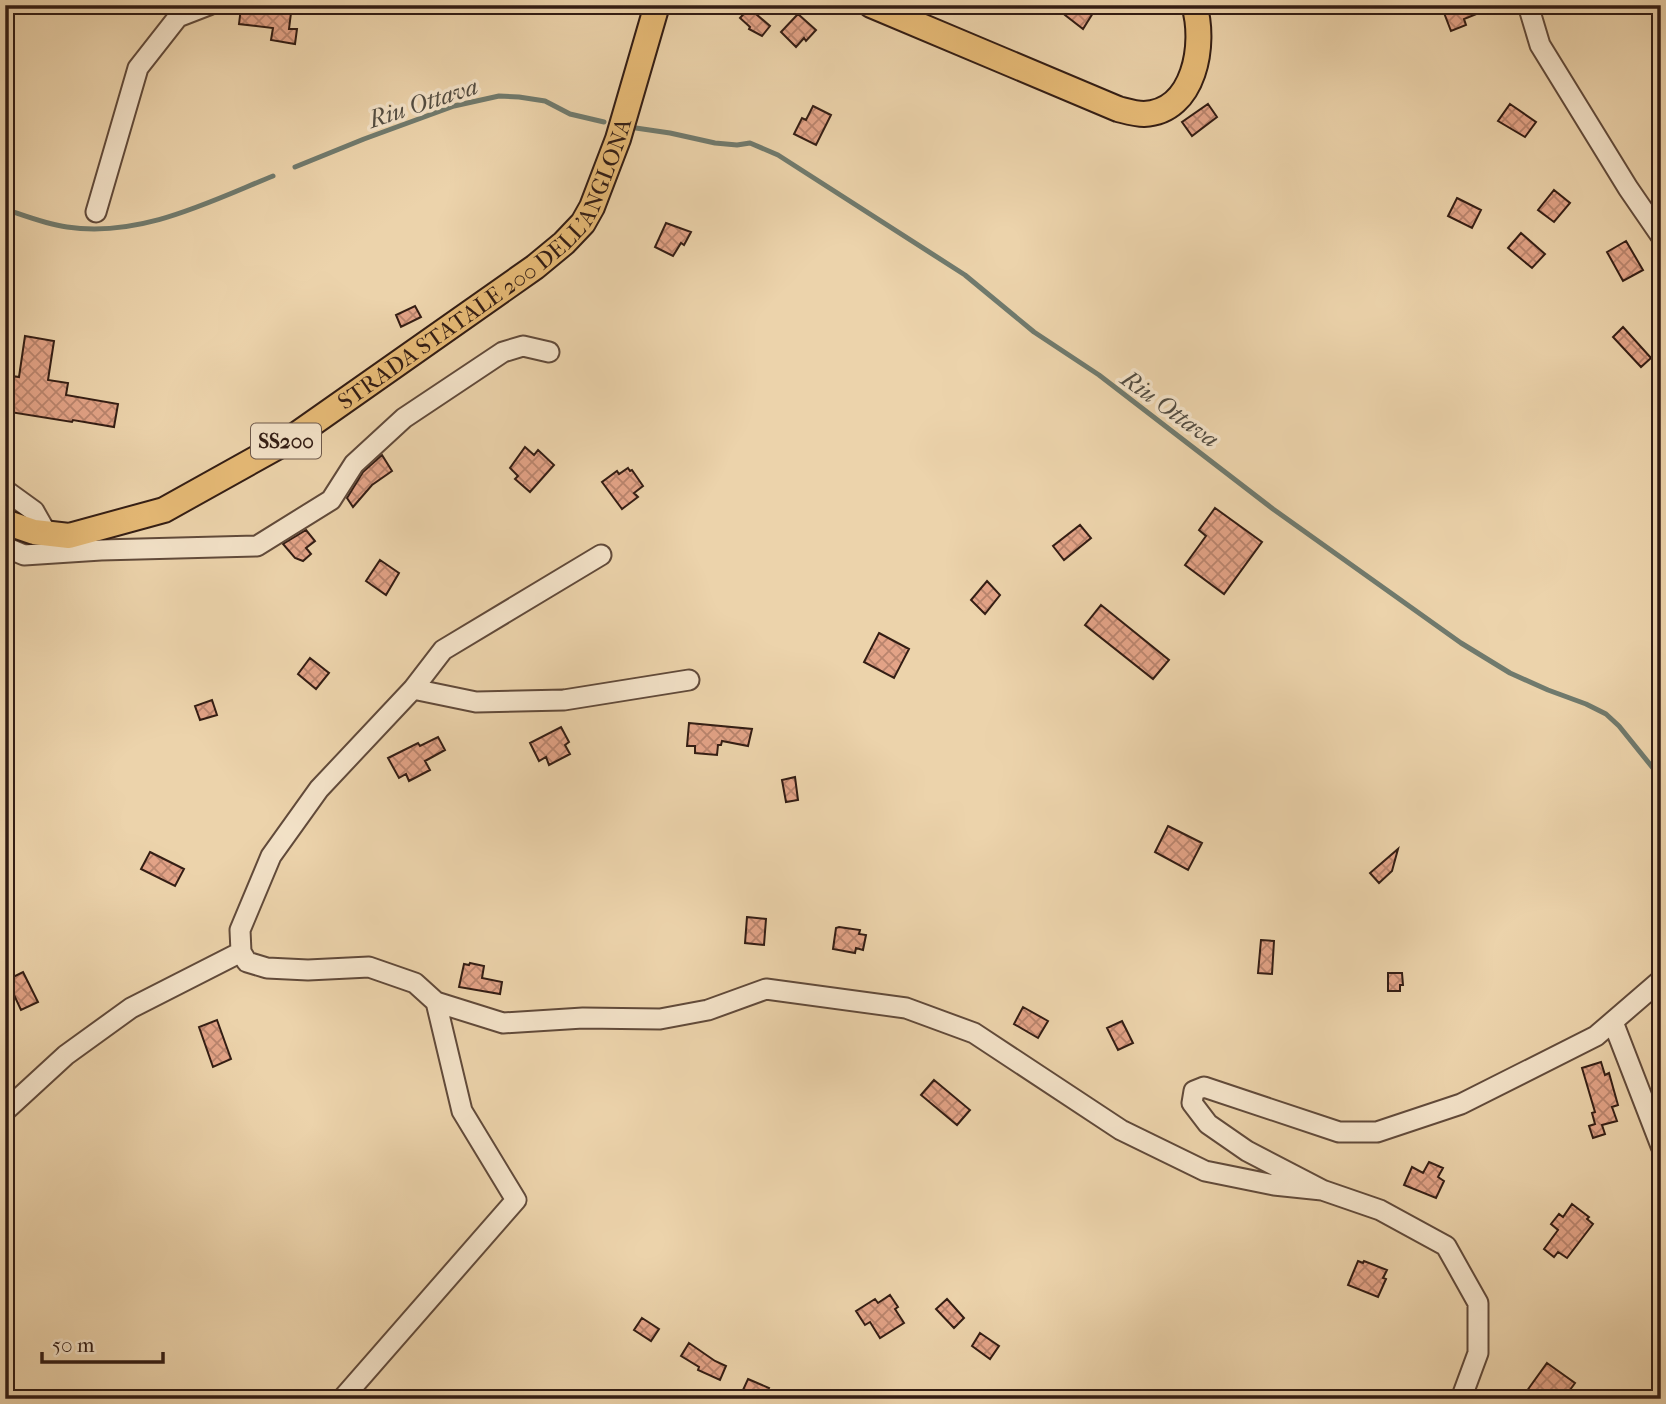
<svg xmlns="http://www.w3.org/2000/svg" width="1666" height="1404" font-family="'IM FELL French Canon',serif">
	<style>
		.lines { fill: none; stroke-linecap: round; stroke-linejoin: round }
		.stream { stroke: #707a6d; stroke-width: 5 }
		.building { fill: url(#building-cross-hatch); stroke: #331d14; stroke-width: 2 }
		.minor-casing { stroke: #614a3a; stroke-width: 23 }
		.major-casing { stroke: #331d14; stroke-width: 28 }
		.minor { stroke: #f3e2c8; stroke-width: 19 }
		.major { stroke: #e6ba76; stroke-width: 24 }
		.labels { text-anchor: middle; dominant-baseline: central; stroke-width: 7; stroke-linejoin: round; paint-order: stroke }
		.shield { fill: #f3e2c8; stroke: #6d584a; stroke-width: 2 }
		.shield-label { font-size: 21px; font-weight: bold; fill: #331d14 }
		.street-label { font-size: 23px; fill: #331d14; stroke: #f3e2c8 }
		.water-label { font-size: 24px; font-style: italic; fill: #524c41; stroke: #f3e2c8 }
	</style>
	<defs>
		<pattern id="building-cross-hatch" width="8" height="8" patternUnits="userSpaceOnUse" patternTransform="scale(1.75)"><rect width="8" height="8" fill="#e3a387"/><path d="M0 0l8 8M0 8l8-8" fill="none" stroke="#b9846d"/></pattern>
	</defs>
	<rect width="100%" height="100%" fill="#ecd3ab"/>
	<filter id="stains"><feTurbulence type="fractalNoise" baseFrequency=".00286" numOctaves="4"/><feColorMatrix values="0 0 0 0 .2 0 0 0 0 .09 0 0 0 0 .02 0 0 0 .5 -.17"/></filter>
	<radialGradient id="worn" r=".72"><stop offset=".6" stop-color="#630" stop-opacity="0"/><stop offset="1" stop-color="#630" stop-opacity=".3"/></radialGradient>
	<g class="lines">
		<path class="stream" d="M 629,127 L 670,133 L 715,143 L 737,145 L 750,143 L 778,155 L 965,275 L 1034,332 L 1099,375 L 1273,509 L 1461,643 L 1510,673 L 1548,690 L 1586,704 L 1606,714 L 1619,726 L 1661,778
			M 295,167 L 364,139 L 454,106 L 499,96 L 519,97 L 545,101 L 570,114 L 604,122
			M 5,209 C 26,216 46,224 67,227 C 140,238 209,202 273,176"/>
	</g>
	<path class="building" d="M 276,5 L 292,5 L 289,29 L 297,29 L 295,44 L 271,40 L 273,28 L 239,24 L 241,8 L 275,13 Z
		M 1072,5 L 1098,5 L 1083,29 L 1065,15 Z
		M 1441,5 L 1496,5 L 1496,6 L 1464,19 L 1466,25 L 1451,31 Z
		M 749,8 L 770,26 L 762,36 L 749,29 L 750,27 L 740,18 Z
		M 798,14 L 816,30 L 806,41 L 804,38 L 796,47 L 781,32 Z
		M 1208,104 L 1217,117 L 1192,136 L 1182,122 Z
		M 1510,104 L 1536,122 L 1525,137 L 1498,121 Z
		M 813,106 L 831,115 L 816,145 L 794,134 L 802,118 L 806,120 Z
		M 1554,190 L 1570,203 L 1554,222 L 1538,210 Z
		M 1457,198 L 1481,210 L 1472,228 L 1448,216 Z
		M 666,223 L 691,232 L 684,245 L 681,243 L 673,256 L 655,247 Z
		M 1521,233 L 1545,254 L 1532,268 L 1508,248 Z
		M 1626,241 L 1643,270 L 1623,281 L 1607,252 Z
		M 415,306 L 421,317 L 401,327 L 396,315 Z
		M 1623,327 L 1651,358 L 1641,367 L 1613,337 Z
		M 25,336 L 54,341 L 48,380 L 68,383 L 66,395 L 118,404 L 114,427 L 73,420 L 72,422 L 10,412 L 11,409 L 5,408 L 5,375 L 19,377 Z
		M 525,447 L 534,455 L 538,450 L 554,465 L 530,492 L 515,479 L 518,476 L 510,468 Z
		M 382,455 L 392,471 L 372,485 L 353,507 L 347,498 L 363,472 Z
		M 628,468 L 630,471 L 632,470 L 643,486 L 634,493 L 638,497 L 622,509 L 602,482 L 617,471 L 619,474 Z
		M 1215,508 L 1262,542 L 1224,594 L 1185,565 L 1206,536 L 1199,530 Z
		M 1080,525 L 1091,538 L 1064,560 L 1053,546 Z
		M 306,530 L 315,541 L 306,548 L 311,554 L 303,561 L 295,558 L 283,544 Z
		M 380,560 L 399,573 L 386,595 L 366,581 Z
		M 987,581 L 1000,595 L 985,614 L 971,600 Z
		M 1101,605 L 1169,660 L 1153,679 L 1085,625 Z
		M 879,633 L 909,649 L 894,678 L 864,662 Z
		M 310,658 L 329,673 L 316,689 L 298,674 Z
		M 212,700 L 217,715 L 200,720 L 195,706 Z
		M 689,723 L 752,729 L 748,746 L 722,741 L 721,745 L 718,745 L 717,755 L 695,753 L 695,746 L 687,746 Z
		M 561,727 L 569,742 L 565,745 L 570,754 L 549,765 L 546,757 L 539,761 L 530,743 Z
		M 438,737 L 445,750 L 425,761 L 430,770 L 409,781 L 406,774 L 399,778 L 388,758 L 418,743 L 420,746 Z
		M 795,777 L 798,800 L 786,802 L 782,780 Z
		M 1168,826 L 1202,843 L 1188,870 L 1155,852 Z
		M 1398,849 L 1392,871 L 1379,883 L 1370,873 Z
		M 150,852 L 184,869 L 175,886 L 141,869 Z
		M 747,917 L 766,919 L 764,945 L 745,943 Z
		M 839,927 L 860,930 L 859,934 L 866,935 L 863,950 L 856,948 L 855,953 L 833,949 L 836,928 Z
		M 1261,940 L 1274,941 L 1272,974 L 1258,973 Z
		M 470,963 L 484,966 L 482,978 L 502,982 L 500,994 L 459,987 L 464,964 L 469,965 Z
		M 23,972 L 38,1002 L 21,1010 L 7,980 Z
		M 1388,973 L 1402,973 L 1403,985 L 1400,985 L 1400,991 L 1388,991 Z
		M 1023,1007 L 1048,1021 L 1038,1038 L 1014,1024 Z
		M 217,1020 L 231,1059 L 213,1067 L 199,1027 Z
		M 1122,1021 L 1133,1043 L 1118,1050 L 1107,1028 Z
		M 1601,1062 L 1605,1075 L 1609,1073 L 1618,1105 L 1612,1107 L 1617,1121 L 1602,1125 L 1605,1134 L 1593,1138 L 1589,1126 L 1595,1124 L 1592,1113 L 1595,1112 L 1582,1068 Z
		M 934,1080 L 970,1110 L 957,1125 L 921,1095 Z
		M 1429,1162 L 1443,1168 L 1438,1177 L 1444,1181 L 1436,1198 L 1404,1185 L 1412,1167 L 1423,1173 Z
		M 1572,1204 L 1589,1217 L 1587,1219 L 1593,1224 L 1567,1258 L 1558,1252 L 1554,1257 L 1544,1249 L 1558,1230 L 1551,1224 L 1559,1214 L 1563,1217 Z
		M 1358,1261 L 1363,1263 L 1364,1261 L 1387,1270 L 1383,1278 L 1386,1279 L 1378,1297 L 1348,1285 Z
		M 890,1295 L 898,1307 L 895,1309 L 904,1323 L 880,1338 L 870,1322 L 865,1325 L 856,1311 L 875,1299 L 878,1303 Z
		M 947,1299 L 964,1318 L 954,1328 L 936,1309 Z
		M 642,1318 L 659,1329 L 651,1341 L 634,1330 Z
		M 980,1333 L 999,1346 L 990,1359 L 972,1346 Z
		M 689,1343 L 715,1361 L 726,1366 L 720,1380 L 698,1370 L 699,1367 L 681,1356 Z
		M 1547,1363 L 1575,1383 L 1567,1394 L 1564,1391 L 1558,1399 L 1521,1399 Z
		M 748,1379 L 769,1388 L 764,1399 L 743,1390 Z"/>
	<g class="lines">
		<g class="minor-casing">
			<path id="minor" d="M 1528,5 L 1540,45 L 1628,188 L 1661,236
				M 96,212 L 138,68 L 178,17 L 209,5
				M 5,490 L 34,511 L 47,534
				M 5,547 L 24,555 L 101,550 L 257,546 L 331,500 L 354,464 L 404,418 L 503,352 L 523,346 L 549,352
				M 601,555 L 443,650 L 413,689 L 319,789 L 271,856 L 240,930 L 241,952 L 247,962 L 267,968 L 308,970 L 369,967 L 415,983 L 436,1002 L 503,1023 L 583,1018 L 660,1019 L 708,1010 L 766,989 L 906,1008 L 974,1033 L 1121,1130 L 1205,1171 L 1274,1185 L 1322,1190
				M 413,689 L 476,702 L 564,700 L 689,680
				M 1613,1022 L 1661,1146
				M 5,1111 L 66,1055 L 131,1008 L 241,952
				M 342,1399 L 516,1200 L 462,1111 L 436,1002
				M 1461,1399 L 1478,1353 L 1478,1303 L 1446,1246 L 1380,1210 L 1322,1190 L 1247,1151 L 1208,1124 L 1192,1103 L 1194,1091 L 1204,1087 L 1339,1132 L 1377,1132 L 1461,1104 L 1596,1036 L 1661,980"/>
		</g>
		<g class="major-casing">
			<g id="major">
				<path d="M 871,5 L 1118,109 C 1126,111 1136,114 1144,114 C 1195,112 1206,43 1194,5"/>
				<path id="s1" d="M 5,522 L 34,532 L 69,536 L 164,510 L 286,442 L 535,267 L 564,243 L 583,223 L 592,207 L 618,139 L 657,5"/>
			</g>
		</g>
		<use href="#minor" class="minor"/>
		<use href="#major" class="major"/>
	</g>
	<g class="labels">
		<rect class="shield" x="251" y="423.5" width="70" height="35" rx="5"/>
		<g class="shield-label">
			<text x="286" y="441">SS200</text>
		</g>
		<g class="street-label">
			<text stroke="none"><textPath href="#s1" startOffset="578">STRADA STATALE 200 DELL'ANGLONA</textPath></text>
		</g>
		<g class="water-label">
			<text transform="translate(423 103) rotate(-18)">Riu Ottava</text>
			<text transform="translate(1170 409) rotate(36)">Riu Ottava</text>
		</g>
	</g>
	<rect width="1666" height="1404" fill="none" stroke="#ecd3ab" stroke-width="28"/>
	<rect x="7" y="7" width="1652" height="1390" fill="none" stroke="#331d14" stroke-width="3.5"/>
	<rect x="14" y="14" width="1638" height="1376" fill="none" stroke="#331d14" stroke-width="2"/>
	<path d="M42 1352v10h121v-10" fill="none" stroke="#331d14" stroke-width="3.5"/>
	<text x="52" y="1352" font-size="21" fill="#331d14" stroke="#f3e2c8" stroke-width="5" paint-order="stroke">50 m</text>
	<rect width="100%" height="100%" filter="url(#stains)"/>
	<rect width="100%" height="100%" fill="url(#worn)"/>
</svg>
